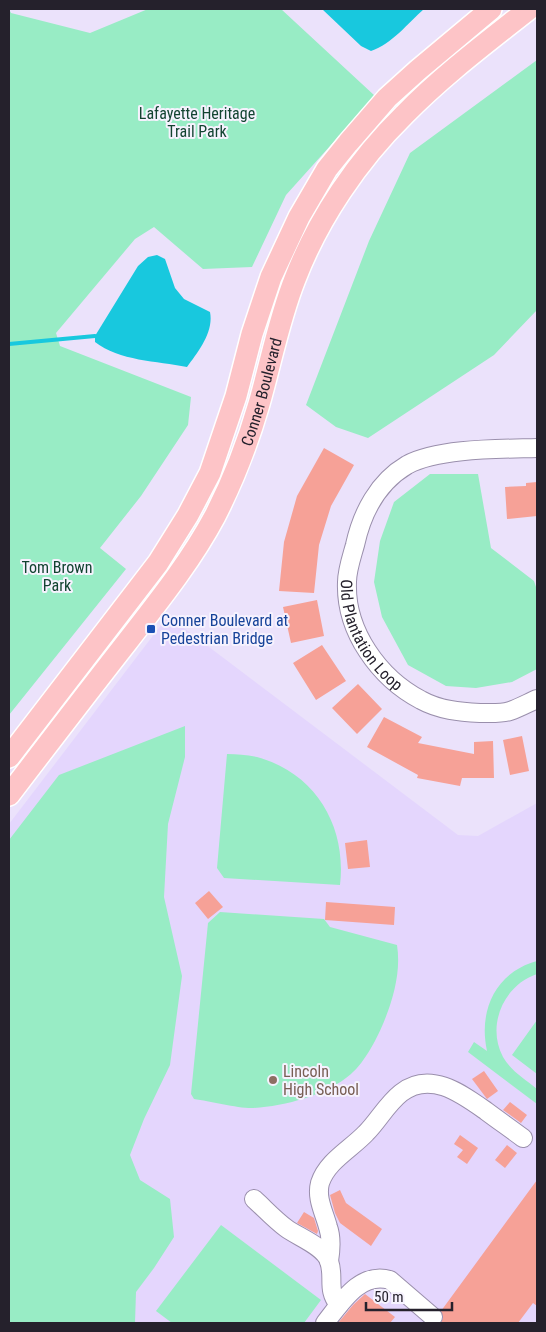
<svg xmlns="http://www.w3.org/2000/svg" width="546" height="1332" font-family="'Roboto Condensed',sans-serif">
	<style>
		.built { fill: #e4d6fd }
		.green { fill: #98ecc5 }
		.water { fill: #18c8de }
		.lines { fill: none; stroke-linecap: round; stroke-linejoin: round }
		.stream { stroke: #18c8de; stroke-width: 4 }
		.building { fill: #f6a197 }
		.minor-casing { stroke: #9a8fac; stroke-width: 20 }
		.major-casing { stroke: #fff; stroke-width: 24 }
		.minor { stroke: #fff; stroke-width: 18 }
		.major { stroke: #fdc4c7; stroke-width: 21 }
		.transit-dot { fill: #1a4fb4; stroke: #f6f2fe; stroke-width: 2 }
		.education-dot { fill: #8d6e63; stroke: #f6f2fe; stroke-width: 2 }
		.labels { text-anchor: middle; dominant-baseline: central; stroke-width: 4; stroke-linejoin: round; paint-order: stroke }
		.park-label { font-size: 16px; fill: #124431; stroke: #f6f2fe }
		.street-label { font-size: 16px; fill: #25212c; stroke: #f6f2fe }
		.transit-label { font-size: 16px; fill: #164399; stroke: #f6f2fe; text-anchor: start }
		.education-label { font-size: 16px; fill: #785e54; stroke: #f6f2fe; text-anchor: start }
	</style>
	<rect width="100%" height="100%" fill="#ebe2fb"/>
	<path class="built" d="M 168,616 L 458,835 L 478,836 L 537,803 L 537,1323 L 9,1323 L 9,824 Z"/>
	<path class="green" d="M 9,9 L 11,13 L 90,33 L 148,9 L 281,9 L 375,96 L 286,195 L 252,267 L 203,269 L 154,227 L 135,239 L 56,333 L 60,346 L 191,397 L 188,425 L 141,496 L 100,548 L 126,569 L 9,715 Z
		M 537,60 L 537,310 L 494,355 L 368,438 L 336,427 L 306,405 L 369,241 L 410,153 Z
		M 430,474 L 478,474 L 491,548 L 534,581 L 537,590 L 537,669 L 512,682 L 476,688 L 446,686 L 408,665 L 382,617 L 374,582 L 380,541 L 394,502 Z
		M 185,726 L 185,757 L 168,824 L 164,897 L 182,976 L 170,1065 L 144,1119 L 130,1155 L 140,1180 L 170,1199 L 174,1237 L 154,1268 L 136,1292 L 135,1323 L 9,1323 L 9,840 L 59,775 Z
		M 227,754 C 237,754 247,755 257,757 C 316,773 347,827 340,885 L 224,878 L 217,868 Z
		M 220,912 L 324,919 L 330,927 L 397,945 C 401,970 394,996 385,1019 C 378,1037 365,1062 351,1074 C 327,1095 285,1106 254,1108 C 240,1109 210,1101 194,1099 L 191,1094 L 208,923 Z
		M 537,961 L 537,974 C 504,985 486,1025 503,1057 C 511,1071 525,1079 537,1089 L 537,1104 L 468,1052 L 474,1042 L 487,1051 C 478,1010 496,972 537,961 Z
		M 537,1020 L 537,1074 L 512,1055 Z
		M 221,1225 L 321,1300 L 304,1323 L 172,1323 L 156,1311 Z"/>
	<path class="water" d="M 322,9 L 424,9 C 408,23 392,44 371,51 L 361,46 Z
		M 157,255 L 165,259 L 175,288 L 184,299 L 210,312 C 214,332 198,352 187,367 C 157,361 119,361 95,342 L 95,336 L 138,266 L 148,257 Z"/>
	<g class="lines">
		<path class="stream" d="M 9,344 L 95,336"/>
	</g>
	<path class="building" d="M 324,448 L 354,465 L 331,506 L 319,545 L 314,593 L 279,591 L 284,542 L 297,496 Z
		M 537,482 L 537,516 L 507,519 L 505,487 L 526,486 L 526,483 Z
		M 317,600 L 324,636 L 291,643 L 283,607 Z
		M 322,645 L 346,681 L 316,700 L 293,663 Z
		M 358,684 L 382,709 L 357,734 L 332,708 Z
		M 384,717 L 422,737 L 418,743 L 474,754 L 474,742 L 493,741 L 494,778 L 462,778 L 460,786 L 417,778 L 418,775 L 367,747 Z
		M 522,736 L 529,771 L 510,775 L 503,740 Z
		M 367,840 L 370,867 L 348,869 L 345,843 Z
		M 209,891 L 223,907 L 208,919 L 195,903 Z
		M 326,902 L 395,907 L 394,925 L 325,920 Z
		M 484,1071 L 498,1091 L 487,1099 L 472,1079 Z
		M 510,1102 L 527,1115 L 521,1123 L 503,1110 Z
		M 460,1135 L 478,1148 L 467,1164 L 457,1157 L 463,1150 L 454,1144 Z
		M 507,1145 L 517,1153 L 505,1168 L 495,1160 Z
		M 537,1180 L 537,1306 L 533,1303 L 518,1323 L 441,1323 L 443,1318 L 441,1311 Z
		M 340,1190 L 346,1203 L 382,1229 L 371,1246 L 340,1223 L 335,1213 L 330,1195 Z
		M 304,1212 L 314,1218 L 318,1231 L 317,1234 L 297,1223 Z
		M 365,1294 L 395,1317 L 390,1323 L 338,1323 L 353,1305 Z"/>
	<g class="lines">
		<g class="minor-casing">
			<g id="minor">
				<path id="s1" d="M 537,448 C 502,449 438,448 407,465 C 378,482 362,513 355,545 C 352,556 347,570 347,582 C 345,631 379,678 421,700 C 439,710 460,712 480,713 C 489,713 501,714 510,711 C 519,708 528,703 537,699"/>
				<path d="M 254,1199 C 265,1209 275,1220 286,1228 C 298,1237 324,1246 329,1261 C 335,1278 326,1289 339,1305"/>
				<path d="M 329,1261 C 331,1249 332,1238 328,1227 C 324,1212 316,1198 320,1183 C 327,1161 351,1149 366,1133 C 378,1121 387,1104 401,1093 C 430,1070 462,1094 486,1111 C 498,1120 511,1129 523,1138"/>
				<path d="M 325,1323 C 341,1303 360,1271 390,1280 L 433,1317"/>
			</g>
		</g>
		<g class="major-casing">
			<g id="major">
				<path d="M 9,757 L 158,563 L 188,515 L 210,473 L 236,396 L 252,334 L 271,277 L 299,217 L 327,169 L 348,143 L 387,98 L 418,70 L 491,9"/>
				<path id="s2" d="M 9,795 C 48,744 87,693 127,642 C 158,602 191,561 215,516 C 233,481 248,442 259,404 C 271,362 279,319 295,279 C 318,219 358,160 404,115 C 442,76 486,43 529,9"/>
			</g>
		</g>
		<use href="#minor" class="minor"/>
		<use href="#major" class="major"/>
	</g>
	<rect class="transit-dot" x="146" y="624" width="10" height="10" rx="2.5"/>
	<circle class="education-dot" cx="273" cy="1080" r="5"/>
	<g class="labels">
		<g class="park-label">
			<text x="197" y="113">Lafayette Heritage<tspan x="197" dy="18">Trail Park</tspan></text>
			<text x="57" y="567">Tom Brown<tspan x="57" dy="18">Park</tspan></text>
		</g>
		<g class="street-label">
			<text stroke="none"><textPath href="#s2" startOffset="480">Conner Boulevard</textPath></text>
			<text stroke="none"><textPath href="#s1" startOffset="328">Old Plantation Loop</textPath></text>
		</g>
		<g class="transit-label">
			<text x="161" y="620">Conner Boulevard at<tspan x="161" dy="18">Pedestrian Bridge</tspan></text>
		</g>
		<g class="education-label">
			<text x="283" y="1071">Lincoln<tspan x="283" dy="18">High School</tspan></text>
		</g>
	</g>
	<rect width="546" height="1332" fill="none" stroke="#25212c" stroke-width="20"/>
	<path d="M366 1302v8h86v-8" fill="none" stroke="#25212c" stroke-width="2.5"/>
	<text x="374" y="1302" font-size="15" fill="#25212c" stroke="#f6f2fe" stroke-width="4" paint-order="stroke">50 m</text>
</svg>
